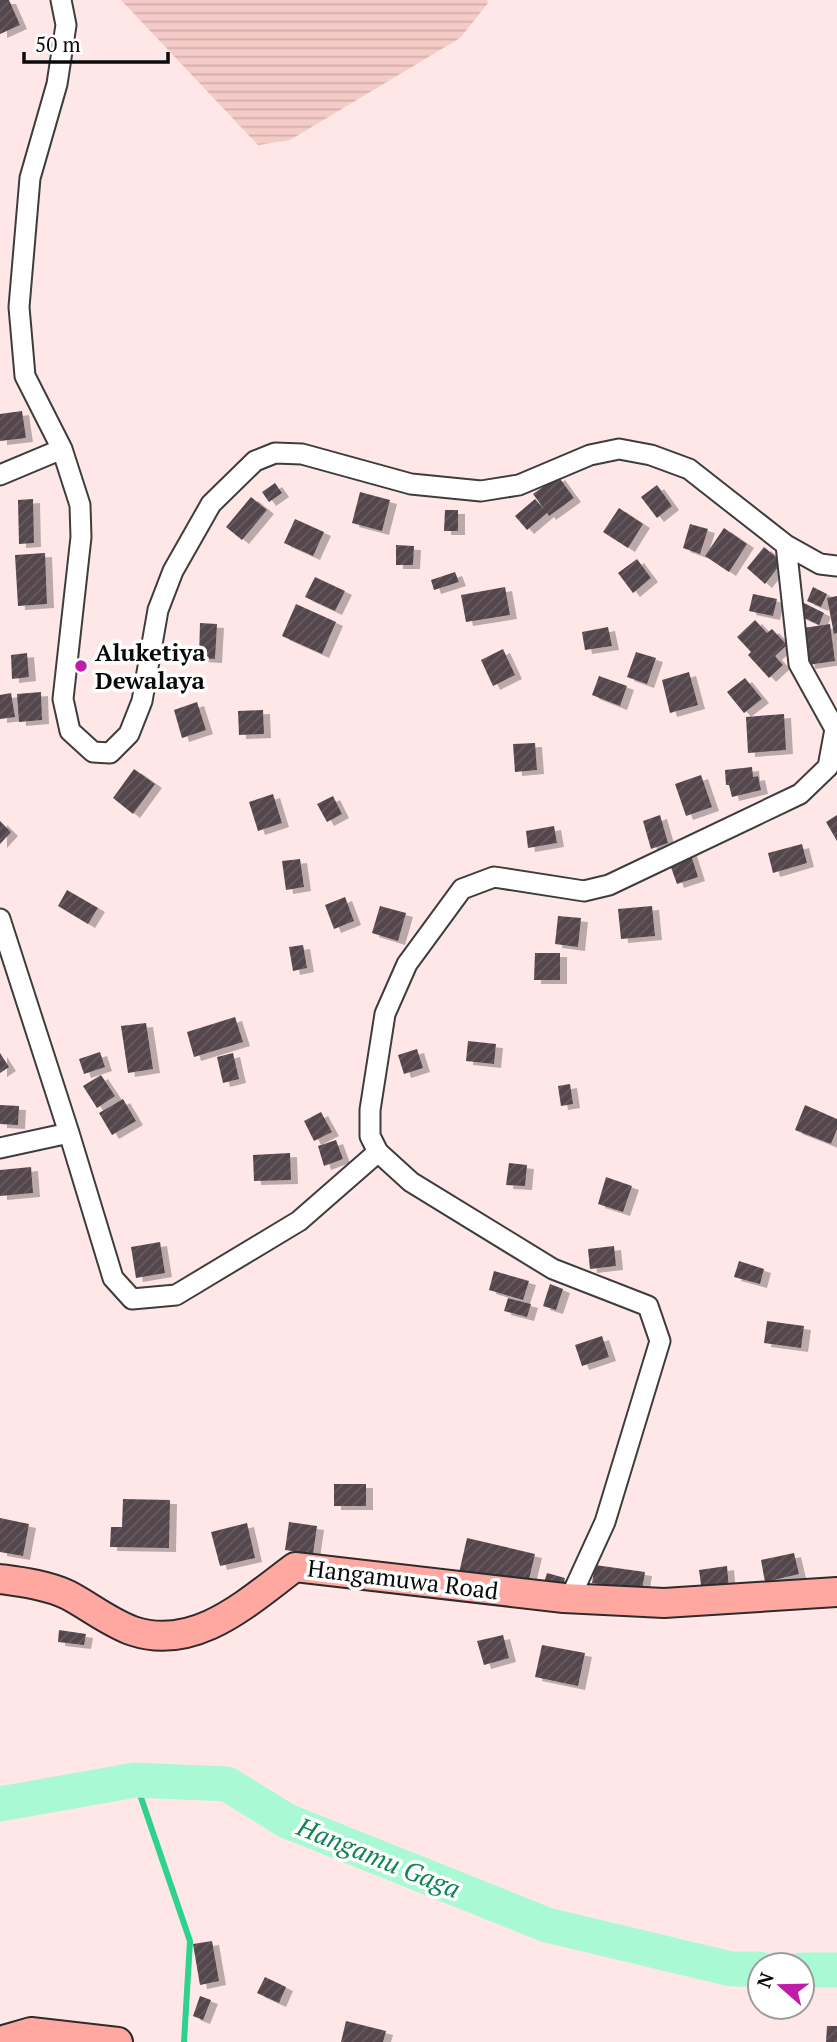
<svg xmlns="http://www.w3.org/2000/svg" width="837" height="2042" font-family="'PT Serif',serif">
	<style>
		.farmland { fill: url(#farmland-rules) }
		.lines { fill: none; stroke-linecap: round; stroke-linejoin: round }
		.stream { stroke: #2dd38d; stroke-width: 6 }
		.river { stroke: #a9f9d5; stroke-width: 35 }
		.building { fill: url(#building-hatch); filter: url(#shadow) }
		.street-casing { stroke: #3d3d3d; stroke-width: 23 }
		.secondary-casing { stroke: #2c2c2c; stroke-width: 32 }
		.street { stroke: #fff; stroke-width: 19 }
		.secondary { stroke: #ffa8a2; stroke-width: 28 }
		.poi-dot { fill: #bf1da9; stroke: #fff; stroke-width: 2.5 }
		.labels { text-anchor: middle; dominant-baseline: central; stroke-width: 7; stroke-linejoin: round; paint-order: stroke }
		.poi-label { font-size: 24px; font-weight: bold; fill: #0a0a0a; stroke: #fff; text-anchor: start }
		.street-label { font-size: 24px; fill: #0a0a0a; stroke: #fff }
		.water-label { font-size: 26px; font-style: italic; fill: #108357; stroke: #fff }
	</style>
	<defs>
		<pattern id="farmland-rules" width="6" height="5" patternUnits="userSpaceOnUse" patternTransform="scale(1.75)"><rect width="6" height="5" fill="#f5cbc7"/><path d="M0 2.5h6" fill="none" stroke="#d1adaa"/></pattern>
		<pattern id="building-hatch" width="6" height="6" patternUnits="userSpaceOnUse" patternTransform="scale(1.75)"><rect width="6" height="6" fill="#53464c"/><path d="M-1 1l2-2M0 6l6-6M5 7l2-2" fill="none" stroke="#675c61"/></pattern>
		<filter id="shadow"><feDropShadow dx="7" dy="4" stdDeviation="0" flood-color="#0004"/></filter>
	</defs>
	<rect width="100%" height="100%" fill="#ffe7e7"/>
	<path class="farmland" d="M 121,0 L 487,0 L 488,3 L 460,38 L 290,140 L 258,145 Z"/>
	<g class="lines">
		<path class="stream" d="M 135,1780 L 190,1941 L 184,2042"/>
		<path class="river" d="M 0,1804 L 135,1780 L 227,1784 L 287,1821 L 547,1925 L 731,1969 L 760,1969
			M 802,1970 L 837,1970"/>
	</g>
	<path class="building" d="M 0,0 L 9,0 L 20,25 L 0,34 Z
		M 22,411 L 26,438 L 0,441 L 0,414 Z
		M 558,476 L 574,498 L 549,516 L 547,513 L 527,530 L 515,516 L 535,499 L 544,509 L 533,494 Z
		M 275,483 L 282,493 L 269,502 L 262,492 Z
		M 657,485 L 672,506 L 657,518 L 641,497 Z
		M 360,492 L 390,500 L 382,531 L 352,523 Z
		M 251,497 L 267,510 L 242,540 L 226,527 Z
		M 33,499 L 34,543 L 19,544 L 18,500 Z
		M 619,508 L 643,524 L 628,548 L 603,532 Z
		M 445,510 L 458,510 L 458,531 L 444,531 Z
		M 295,519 L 324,532 L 313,556 L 284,543 Z
		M 690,524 L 708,529 L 700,554 L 683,548 Z
		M 724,528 L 747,544 L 729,572 L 705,556 Z
		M 396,545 L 414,546 L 413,565 L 396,565 Z
		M 764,547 L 782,562 L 765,584 L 747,568 Z
		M 45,553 L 47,604 L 18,606 L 15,555 Z
		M 637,559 L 651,578 L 633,593 L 618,573 Z
		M 455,572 L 459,582 L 434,590 L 431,580 Z
		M 315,577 L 345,591 L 335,611 L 305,597 Z
		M 505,587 L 510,615 L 466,622 L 461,595 Z
		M 813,587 L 827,594 L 821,607 L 807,601 Z
		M 753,594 L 777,599 L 773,616 L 749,611 Z
		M 837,596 L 837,633 L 834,634 L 827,598 Z
		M 802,602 L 824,613 L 819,625 L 796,614 Z
		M 296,604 L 336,622 L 322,654 L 282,636 Z
		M 755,620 L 767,633 L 772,629 L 787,645 L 775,656 L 783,665 L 769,678 L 748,655 L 751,652 L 737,637 Z
		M 200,623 L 217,624 L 215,659 L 199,658 Z
		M 830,624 L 835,661 L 808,665 L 803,628 Z
		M 608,627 L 612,646 L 585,650 L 582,632 Z
		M 503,649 L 515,675 L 493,686 L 481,660 Z
		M 636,652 L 656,658 L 647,684 L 627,677 Z
		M 27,653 L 29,677 L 12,679 L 11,655 Z
		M 689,672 L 698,705 L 670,713 L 662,680 Z
		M 599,676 L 627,686 L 620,706 L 592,695 Z
		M 745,678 L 762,699 L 744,713 L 727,692 Z
		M 41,692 L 42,720 L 19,722 L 17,694 Z
		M 11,693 L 15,717 L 0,719 L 0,695 Z
		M 197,702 L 206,730 L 182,738 L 174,710 Z
		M 263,710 L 264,734 L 239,735 L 238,711 Z
		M 784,714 L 786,750 L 748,753 L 746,717 Z
		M 535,743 L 537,770 L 515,772 L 513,744 Z
		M 752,767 L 753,777 L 758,776 L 761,790 L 732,797 L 729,785 L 726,785 L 725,770 Z
		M 134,769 L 155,784 L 133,814 L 113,798 Z
		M 701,775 L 712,807 L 686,816 L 675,784 Z
		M 273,794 L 282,823 L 258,831 L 249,802 Z
		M 333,796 L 342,814 L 327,822 L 317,804 Z
		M 660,815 L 668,843 L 651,849 L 643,821 Z
		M 837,815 L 837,841 L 826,822 Z
		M 0,821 L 11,832 L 0,844 Z
		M 554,826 L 557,843 L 528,848 L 526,831 Z
		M 802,844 L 807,863 L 773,873 L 768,853 Z
		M 690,852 L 698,877 L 677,884 L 668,859 Z
		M 300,859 L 304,887 L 286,890 L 282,861 Z
		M 67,890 L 98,908 L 88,924 L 58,906 Z
		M 345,897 L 354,921 L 334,929 L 325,905 Z
		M 380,906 L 406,913 L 398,941 L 372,933 Z
		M 652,906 L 655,936 L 621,939 L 618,909 Z
		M 558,916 L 581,918 L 578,947 L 555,944 Z
		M 303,945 L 307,968 L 293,971 L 289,947 Z
		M 535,953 L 560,953 L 560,980 L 534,980 Z
		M 235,1017 L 243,1042 L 194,1057 L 187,1032 Z
		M 146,1023 L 153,1069 L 128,1073 L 121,1026 Z
		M 468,1041 L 496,1044 L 494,1064 L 466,1061 Z
		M 417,1049 L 423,1068 L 404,1074 L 398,1055 Z
		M 100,1052 L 105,1067 L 84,1074 L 79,1059 Z
		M 0,1053 L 9,1067 L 0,1073 Z
		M 233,1053 L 239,1079 L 223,1083 L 217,1057 Z
		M 101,1075 L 115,1096 L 97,1108 L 83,1086 Z
		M 570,1084 L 573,1104 L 561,1106 L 558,1086 Z
		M 123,1099 L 136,1121 L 112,1135 L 99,1113 Z
		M 0,1105 L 19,1106 L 18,1125 L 0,1124 Z
		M 805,1105 L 837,1119 L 837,1129 L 831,1144 L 795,1130 Z
		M 321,1112 L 332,1132 L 314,1141 L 304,1121 Z
		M 336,1140 L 343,1159 L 324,1166 L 318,1146 Z
		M 290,1153 L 291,1180 L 254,1181 L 253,1155 Z
		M 509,1163 L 527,1165 L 525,1186 L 506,1185 Z
		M 31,1167 L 33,1193 L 0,1196 L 0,1170 Z
		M 606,1177 L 632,1186 L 623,1212 L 598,1204 Z
		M 160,1242 L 165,1273 L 136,1278 L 131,1247 Z
		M 614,1246 L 616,1266 L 590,1269 L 588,1249 Z
		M 739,1261 L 764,1269 L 760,1284 L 734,1277 Z
		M 494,1271 L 529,1281 L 523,1300 L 489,1290 Z
		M 550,1284 L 563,1289 L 556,1310 L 543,1306 Z
		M 508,1298 L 531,1304 L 527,1317 L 504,1311 Z
		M 767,1321 L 804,1326 L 801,1348 L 764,1343 Z
		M 602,1336 L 609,1357 L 582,1366 L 575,1345 Z
		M 334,1484 L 366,1484 L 366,1506 L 334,1506 Z
		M 123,1499 L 170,1500 L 169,1548 L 110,1547 L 111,1527 L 122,1527 Z
		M 0,1518 L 29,1524 L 23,1556 L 0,1552 Z
		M 289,1522 L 317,1526 L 313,1554 L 285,1550 Z
		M 247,1523 L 255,1558 L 220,1566 L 211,1532 Z
		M 467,1538 L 535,1554 L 527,1588 L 459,1573 Z
		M 794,1553 L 799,1574 L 765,1582 L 761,1560 Z
		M 595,1565 L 645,1572 L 642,1590 L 592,1583 Z
		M 727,1566 L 729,1589 L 702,1592 L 699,1570 Z
		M 547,1573 L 565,1578 L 560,1595 L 542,1589 Z
		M 59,1630 L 86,1634 L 84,1645 L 58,1642 Z
		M 503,1635 L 509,1658 L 484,1665 L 477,1641 Z
		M 542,1645 L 585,1653 L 578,1686 L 535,1677 Z
		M 212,1941 L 219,1981 L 200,1985 L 193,1944 Z
		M 265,1977 L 286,1987 L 279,2003 L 257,1993 Z
		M 200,1996 L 211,2000 L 203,2020 L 193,2016 Z
		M 346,2021 L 386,2031 L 383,2042 L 341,2042 Z
		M 827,2026 L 837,2026 L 837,2042 L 826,2042 Z"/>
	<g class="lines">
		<g class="street-casing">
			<path id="street" d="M 61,0 L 66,25 L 57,84 L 30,178 L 19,307 L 25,376 L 62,449 L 80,505 L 81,537 L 63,699 L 70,731 L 93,752 L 110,753 L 129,734 L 142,701 L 158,610 L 173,571 L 211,504 L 255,461 L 275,453 L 302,454 L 411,484 L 481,491 L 519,485 L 590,455 L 619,449 L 651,455 L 689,469 L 786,545 L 820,564 L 837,566
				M 0,475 L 62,449
				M 0,919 L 69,1133 L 113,1278 L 132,1299 L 176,1295 L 299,1221 L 378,1152
				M 0,1148 L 69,1133
				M 564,1598 L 572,1594 L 605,1522 L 660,1341 L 648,1306 L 553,1269 L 411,1182 L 378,1152 L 370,1136 L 370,1110 L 385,1014 L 407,964 L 462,889 L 494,877 L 584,891 L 609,885 L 800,794 L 828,767 L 835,729 L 799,664 L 786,545"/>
		</g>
		<g class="secondary-casing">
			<path id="secondary" d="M 0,1579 C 22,1582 47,1585 68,1595 C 89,1606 110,1623 133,1631 C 196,1652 249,1601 295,1567 L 564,1598 L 664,1603 L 837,1592
				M 0,2041 L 31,2032 L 118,2042"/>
		</g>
		<use href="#street" class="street"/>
		<use href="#secondary" class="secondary"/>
	</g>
	<circle class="poi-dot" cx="81" cy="666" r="7"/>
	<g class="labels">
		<g class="poi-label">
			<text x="95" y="652">Aluketiya<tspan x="95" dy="28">Dewalaya</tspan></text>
		</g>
		<g class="street-label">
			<text transform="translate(403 1579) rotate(7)">Hangamuwa Road</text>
		</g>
		<g class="water-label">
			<text transform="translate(379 1857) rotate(22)">Hangamu Gaga</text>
		</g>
	</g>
	<g transform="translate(781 1986) rotate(290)"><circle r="33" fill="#ffffff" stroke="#9d9d9d" stroke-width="2"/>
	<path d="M0-5L12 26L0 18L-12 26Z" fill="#bf1da9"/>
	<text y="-10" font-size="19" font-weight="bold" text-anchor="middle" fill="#0a0a0a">N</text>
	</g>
	<path d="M24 52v10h144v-10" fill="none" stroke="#0a0a0a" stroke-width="3.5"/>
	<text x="35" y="52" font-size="21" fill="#0a0a0a" stroke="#ffffff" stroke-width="5" paint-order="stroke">50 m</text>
</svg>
